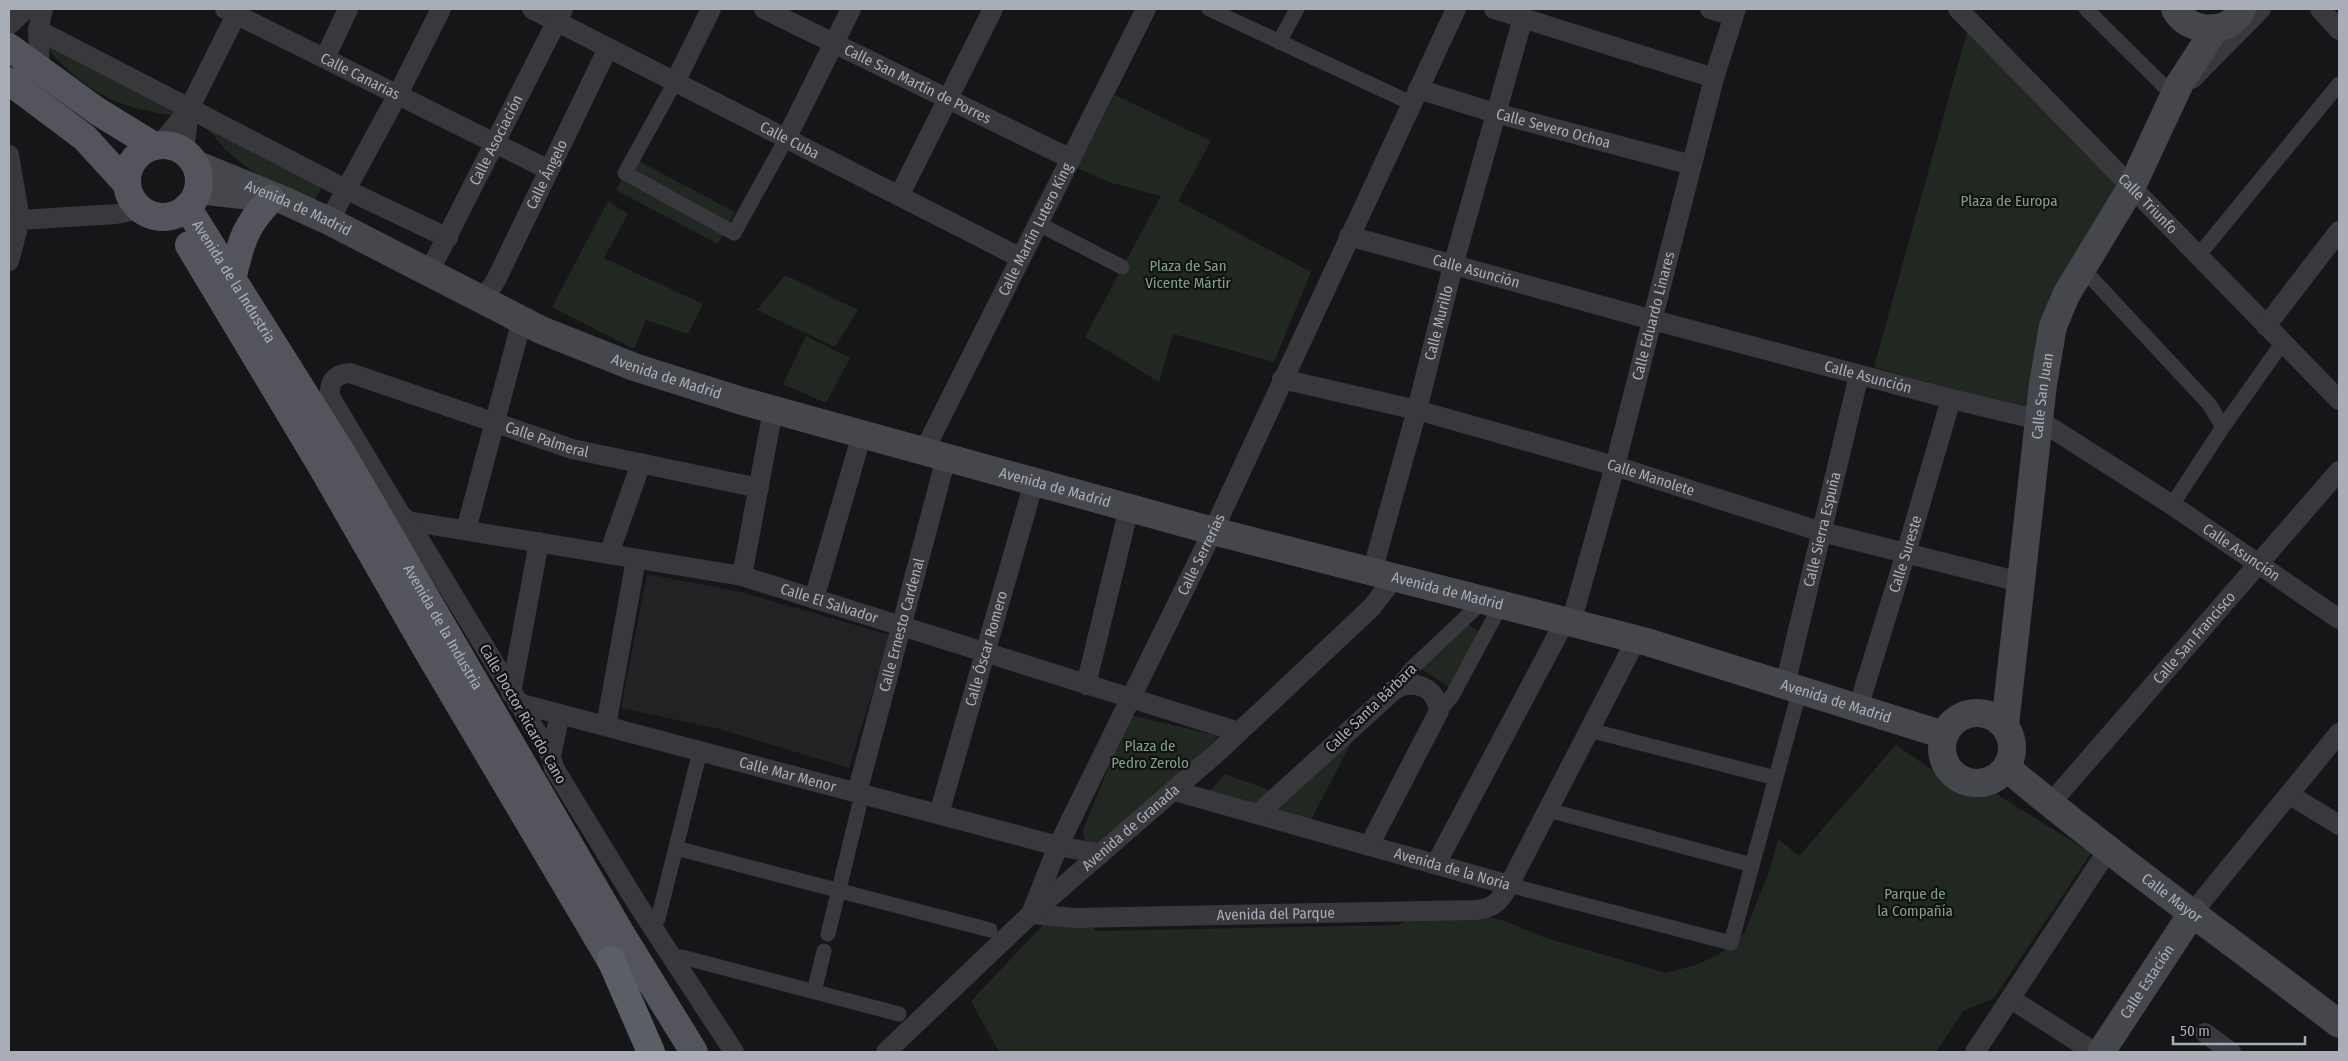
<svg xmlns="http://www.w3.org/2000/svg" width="2348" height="1061" font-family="'Fira Sans Condensed',sans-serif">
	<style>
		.built { fill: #222225 }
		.green { fill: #212822 }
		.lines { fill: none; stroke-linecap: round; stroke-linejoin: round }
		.pedestrian { stroke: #38383d; stroke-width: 15 }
		.minor { stroke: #38383d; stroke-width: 20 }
		.secondary { stroke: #46474d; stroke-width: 28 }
		.primary { stroke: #54555c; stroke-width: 28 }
		.trunk { stroke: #5c5e65; stroke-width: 28 }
		.labels { text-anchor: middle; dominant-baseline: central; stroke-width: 4.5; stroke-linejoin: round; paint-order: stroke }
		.street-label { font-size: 15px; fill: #a9adb7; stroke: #111113 }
		.park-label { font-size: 15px; fill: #81a184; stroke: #111113 }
	</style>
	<rect width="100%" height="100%" fill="#161618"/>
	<path class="built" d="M 647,574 L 737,591 L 890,635 L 849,768 L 719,729 L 621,708 Z"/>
	<path class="green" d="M 51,32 L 331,171 L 313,203 C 282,192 250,172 226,150 C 219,143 213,133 205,128 C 186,116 165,115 144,110 C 104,101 75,81 49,50 Z
		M 1967,32 L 2116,185 L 2087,240 L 2049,296 L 2036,413 L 1874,367 Z
		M 1115,95 L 1211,141 L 1178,201 L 1311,272 L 1274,362 L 1173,334 L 1159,382 L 1085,337 L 1161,196 L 1112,183 L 1077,168 Z
		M 633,158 L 735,212 L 718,244 L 616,190 Z
		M 608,201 L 628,214 L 604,258 L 703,304 L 688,334 L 646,320 L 634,349 L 552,307 Z
		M 785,275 L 858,310 L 835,347 L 757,310 Z
		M 806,336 L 850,358 L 826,403 L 783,384 Z
		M 1465,623 L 1483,633 L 1451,688 L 1418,667 Z
		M 1130,715 L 1219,736 L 1103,846 L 1085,841 L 1083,830 Z
		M 1357,731 L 1311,820 L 1274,809 Z
		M 1896,745 L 1960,789 L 1985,787 L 2091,853 L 1994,998 L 1963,1011 L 1936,1052 L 999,1052 L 971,1001 L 1043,925 L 1092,926 L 1096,931 L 1399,925 L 1405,921 L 1484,916 L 1505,921 L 1543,937 L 1666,973 L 1699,964 L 1719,954 L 1744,934 L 1769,872 L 1778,839 L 1799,856 Z
		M 1225,774 L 1272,791 L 1251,808 L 1207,794 Z"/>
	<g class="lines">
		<path class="pedestrian" d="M 1209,9 L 1411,103
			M 2086,9 L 2174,96
			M 1279,42 L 1297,9
			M 675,82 L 625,173 L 734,233 L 786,139
			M 1039,224 L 1122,267
			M 2198,256 L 2339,84
			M 2083,269 L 2209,404 L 2223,427 L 2172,505
			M 2223,427 L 2283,342
			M 1395,689 L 1411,669 L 1483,601
			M 1439,711 L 1452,696 L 1501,605
			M 1589,730 L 1776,778
			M 1548,810 L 1752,865
			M 676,848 L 990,930
			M 1509,885 L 1731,943 L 1800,689
			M 658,919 L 700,751
			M 828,934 L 859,807
			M 682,957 L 899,1014
			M 814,992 L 824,951"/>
		<g class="minor">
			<path id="s1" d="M 225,9 L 549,170"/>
			<path id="s2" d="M 532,9 L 1021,258"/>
			<path id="s3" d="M 764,9 L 1071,159"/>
			<path d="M 1494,9 L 1714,78"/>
			<path d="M 1710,9 L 1733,16"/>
			<path id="s4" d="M 1958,9 L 2339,400"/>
			<path d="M 2320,9 L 2339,30"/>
			<path d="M 9,25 L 26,9"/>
			<path d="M 38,30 L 347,190 L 448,238"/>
			<path d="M 325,58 L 348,9"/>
			<path d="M 40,68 L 38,30 L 43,9"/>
			<path d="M 2192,79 L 2261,9"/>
			<path d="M 675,82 L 711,9"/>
			<path id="s5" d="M 1418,89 L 1495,113 L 1692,165"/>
			<path d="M 786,139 L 851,9"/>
			<path d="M 160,145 L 189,109 L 239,9"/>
			<path d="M 184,152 L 189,109"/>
			<path d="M 9,155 L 20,220"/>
			<path d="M 899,196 L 993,9"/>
			<path d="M 329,221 L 398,94 L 441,9"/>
			<path id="s6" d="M 1349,236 L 1653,320 L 1951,399 L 2039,420 L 2172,505 L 2339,619"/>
			<path d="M 9,261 L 20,220 L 116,214 L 141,209"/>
			<path id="s7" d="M 429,272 L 563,9"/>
			<path id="s8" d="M 483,300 L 496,280 L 608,48"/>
			<path d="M 2266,326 L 2339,231"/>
			<path id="s9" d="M 1282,379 L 1417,410 L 1615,466 L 1822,532 L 2020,582"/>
			<path id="s10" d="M 924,451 L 1146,9"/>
			<path id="s11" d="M 408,521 L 742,576 L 1239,732"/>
			<path d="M 466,530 L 522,320"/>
			<path d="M 609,554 L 641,463"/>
			<path id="s12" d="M 1372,572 L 1417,410 L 1453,266 L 1523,18"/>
			<path d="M 742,576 L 773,410"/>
			<path d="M 814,599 L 862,434"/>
			<path id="s13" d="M 1571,623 L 1615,466 L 1714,78 L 1736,9"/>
			<path d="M 1086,685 L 1129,508"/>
			<path id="s14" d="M 1785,685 L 1859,375"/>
			<path d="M 511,693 L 539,542"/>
			<path id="s15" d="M 518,703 L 1058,846 L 1101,854"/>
			<path id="s16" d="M 1858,708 L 1906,553 L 1951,399"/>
			<path d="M 606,726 L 636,559"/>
			<path d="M 551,756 L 560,714"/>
			<path id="s17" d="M 1175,791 L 1509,885"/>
			<path id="s18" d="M 857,793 L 946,458"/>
			<path d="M 2290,795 L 2339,825"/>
			<path id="s19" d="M 2050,804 L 2339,471"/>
			<path id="s20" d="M 939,814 L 1034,482"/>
			<path d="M 1258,814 L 1395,689 C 1415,679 1436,687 1439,711 L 1369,846"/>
			<path d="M 1436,864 L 1565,621"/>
			<path d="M 2193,912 L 2339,733"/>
			<path id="s21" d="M 1031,914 L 1058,846 L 1213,531 L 1456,9"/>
			<path id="s22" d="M 1031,914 L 1075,918 L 1475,910 C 1494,909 1500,901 1509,885 L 1636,640"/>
			<path d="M 2011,999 L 2094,1052"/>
			<path d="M 2205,1033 L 2231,1052"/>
			<path id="s23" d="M 734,1052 L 636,902 L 554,768 L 551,756 L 408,521 L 401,515 L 330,397 C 329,382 334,374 350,373 L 572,449 L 759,488"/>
			<path id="s24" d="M 886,1052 L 1031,914 L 1220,750 L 1372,607 L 1394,578"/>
			<path d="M 1975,1052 L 2108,850"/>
		</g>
		<g class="secondary">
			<path d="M 2175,9 C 2188,34 2230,36 2242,9"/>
			<path id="s25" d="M 195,164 L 283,200 L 329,221 L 541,330 L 634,367 L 742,401 L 1213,531 L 1647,642 L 1944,735"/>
			<path d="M 198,190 L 251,196"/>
			<circle cx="1977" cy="748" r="35"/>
			<path id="s26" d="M 2005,725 L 2043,384 L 2053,326 L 2066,295 L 2132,186 L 2180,83 L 2215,29"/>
			<path id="s27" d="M 2007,768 C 2114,858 2229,939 2339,1024"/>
			<path id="s28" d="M 2101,1052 L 2193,912"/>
		</g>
		<g class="primary">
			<path d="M 9,47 L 97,111 L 154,146"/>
			<path d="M 9,81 L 85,138 L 127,184"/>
			<circle cx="163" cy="181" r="36"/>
			<path id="s29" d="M 187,207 L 343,455 L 620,932 L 694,1052"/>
			<path d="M 189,245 L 322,467 L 427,650 L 623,981"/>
			<path d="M 232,279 C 241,243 244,226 271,199"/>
		</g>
		<path class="trunk" d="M 611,960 L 651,1052"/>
	</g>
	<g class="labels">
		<g class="street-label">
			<text stroke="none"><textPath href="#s1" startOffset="151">Calle Canarias</textPath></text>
			<text stroke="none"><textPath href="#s3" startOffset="171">Calle San Martín de Porres</textPath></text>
			<text stroke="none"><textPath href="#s5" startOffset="141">Calle Severo Ochoa</textPath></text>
			<text stroke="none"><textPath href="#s2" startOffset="289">Calle Cuba</textPath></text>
			<text stroke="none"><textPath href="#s7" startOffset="148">Calle Asociación</textPath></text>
			<text stroke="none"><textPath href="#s8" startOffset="141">Calle Ángelo</textPath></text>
			<text stroke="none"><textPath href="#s4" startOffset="272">Calle Triunfo</textPath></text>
			<text stroke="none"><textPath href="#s25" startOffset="112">Avenida de Madrid</textPath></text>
			<text stroke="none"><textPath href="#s10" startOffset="248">Calle Martín Lutero King</textPath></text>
			<text stroke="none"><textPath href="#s6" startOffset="132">Calle Asunción</textPath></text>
			<text stroke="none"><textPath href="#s29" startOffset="88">Avenida de la Industria</textPath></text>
			<text stroke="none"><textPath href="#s13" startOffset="318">Calle Eduardo Linares</textPath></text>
			<text stroke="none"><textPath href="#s12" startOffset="258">Calle Murillo</textPath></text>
			<text stroke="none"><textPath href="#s25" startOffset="518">Avenida de Madrid</textPath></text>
			<text stroke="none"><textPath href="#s6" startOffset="538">Calle Asunción</textPath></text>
			<text stroke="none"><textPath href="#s26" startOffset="331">Calle San Juan</textPath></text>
			<text stroke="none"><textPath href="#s23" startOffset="1015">Calle Palmeral</textPath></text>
			<text stroke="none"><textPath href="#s9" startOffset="382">Calle Manolete</textPath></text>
			<text stroke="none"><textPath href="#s25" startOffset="922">Avenida de Madrid</textPath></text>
			<text stroke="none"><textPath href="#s14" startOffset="160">Calle Sierra Espuña</textPath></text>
			<text stroke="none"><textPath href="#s6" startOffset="956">Calle Asunción</textPath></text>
			<text stroke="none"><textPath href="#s21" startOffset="398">Calle Serrerías</textPath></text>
			<text stroke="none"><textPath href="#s16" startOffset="161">Calle Sureste</textPath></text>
			<text stroke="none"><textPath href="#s25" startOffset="1328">Avenida de Madrid</textPath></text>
			<text stroke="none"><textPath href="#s11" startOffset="430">Calle El Salvador</textPath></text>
			<text stroke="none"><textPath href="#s18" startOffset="174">Calle Ernesto Cardenal</textPath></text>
			<text stroke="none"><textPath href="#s29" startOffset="492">Avenida de la Industria</textPath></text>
			<text stroke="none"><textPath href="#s19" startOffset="220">Calle San Francisco</textPath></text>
			<text stroke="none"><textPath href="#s20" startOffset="172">Calle Óscar Romero</textPath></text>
			<text stroke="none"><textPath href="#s25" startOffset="1732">Avenida de Madrid</textPath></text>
			<text transform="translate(1371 708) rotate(-44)">Calle Santa Bárbara</text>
			<text transform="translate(523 714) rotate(60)">Calle Doctor Ricardo Cano</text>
			<text stroke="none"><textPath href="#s15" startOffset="279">Calle Mar Menor</textPath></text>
			<text stroke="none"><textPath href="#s24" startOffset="332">Avenida de Granada</textPath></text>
			<text stroke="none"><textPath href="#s17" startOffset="288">Avenida de la Noria</textPath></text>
			<text stroke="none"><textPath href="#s27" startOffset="210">Calle Mayor</textPath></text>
			<text stroke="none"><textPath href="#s22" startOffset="245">Avenida del Parque</textPath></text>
			<text stroke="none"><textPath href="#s28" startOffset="84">Calle Estación</textPath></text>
		</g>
		<g class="park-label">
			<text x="2009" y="201">Plaza de Europa</text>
			<text x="1188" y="266">Plaza de San<tspan x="1188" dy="17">Vicente Mártir</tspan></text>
			<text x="1150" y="746">Plaza de<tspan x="1150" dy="17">Pedro Zerolo</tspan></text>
			<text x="1915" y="894">Parque de<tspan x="1915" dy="17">la Compañía</tspan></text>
		</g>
	</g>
	<rect width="2348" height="1061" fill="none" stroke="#a9adb7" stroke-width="20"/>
	<path d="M2173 1036v8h132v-8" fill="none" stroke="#a9adb7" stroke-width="2.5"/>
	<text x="2180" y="1036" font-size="15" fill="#a9adb7" stroke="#111113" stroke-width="4" paint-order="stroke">50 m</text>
</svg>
